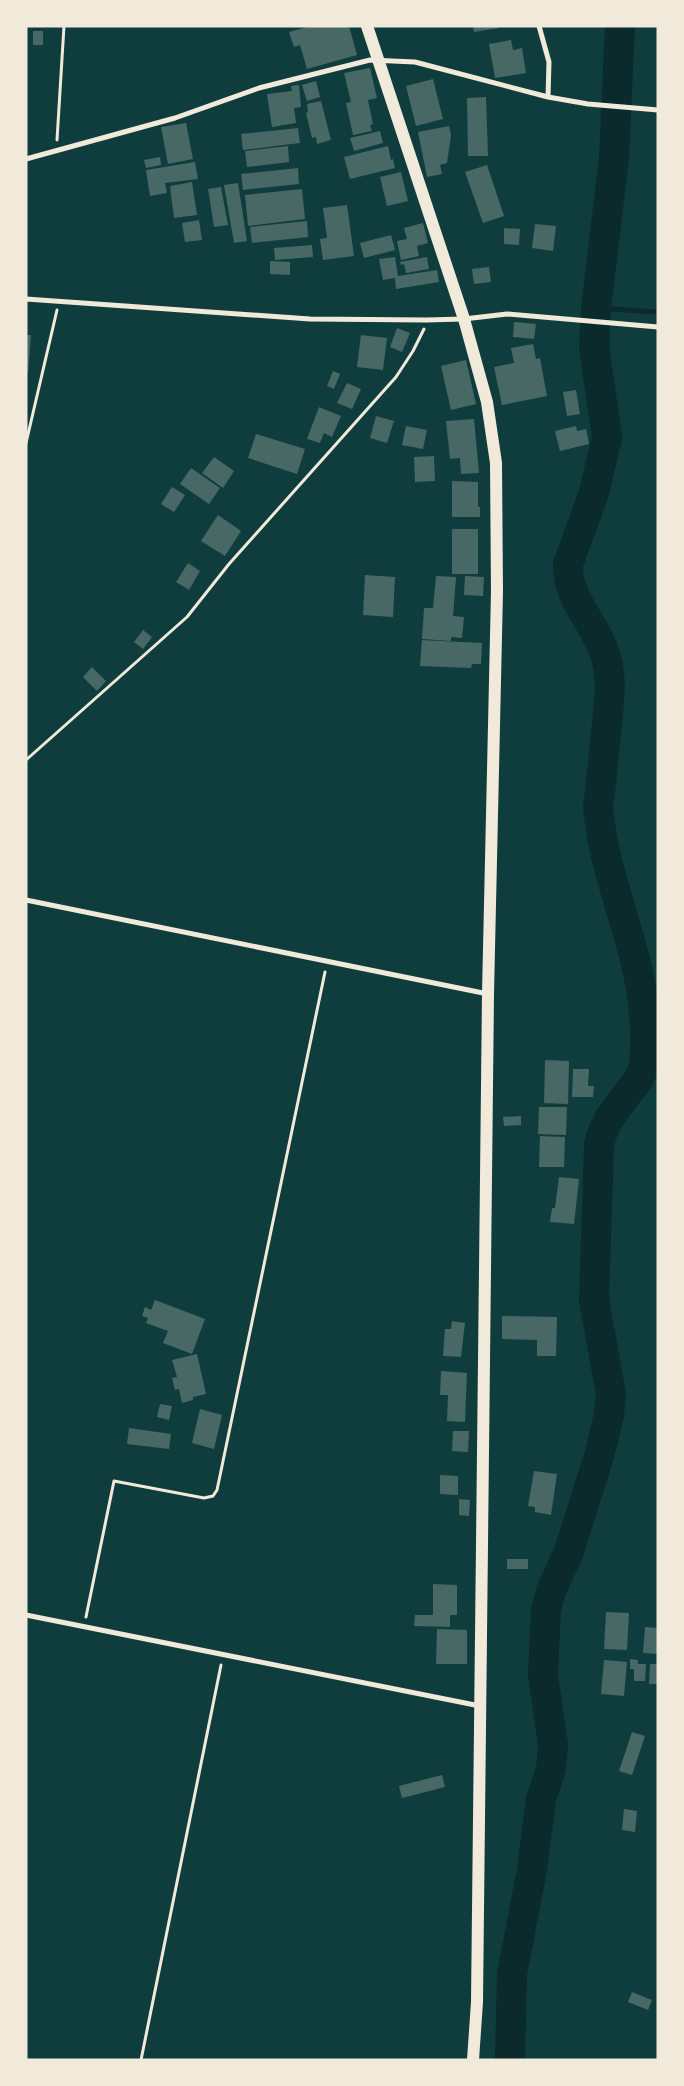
<svg xmlns="http://www.w3.org/2000/svg" width="684" height="2086" font-family="'Fira Sans',sans-serif">
	<style>
		.lines { fill: none; stroke-linecap: round; stroke-linejoin: round }
		.stream { stroke: #0a2a2b; stroke-width: 5 }
		.river { stroke: #0a2a2b; stroke-width: 30 }
		.building { fill: #486865 }
		.path { stroke: #f1e9da; stroke-width: 3 }
		.minor { stroke: #f1e9da; stroke-width: 5 }
		.primary { stroke: #f1e9da; stroke-width: 12 }
	</style>
	<rect width="100%" height="100%" fill="#0f3d3e"/>
	<g class="lines">
		<path class="stream" d="M 596,308 L 658,312"/>
		<path class="river" d="M 510,2060 L 512,1974 L 532,1870 L 541,1799 L 551,1769 L 553,1744 L 543,1675 L 546,1610 L 551,1591 L 569,1551 L 599,1456 L 609,1415 L 611,1394 L 594,1300 L 599,1145 C 603,1124 615,1110 628,1093 C 633,1086 640,1079 642,1071 C 646,1059 645,1045 645,1033 C 645,954 604,884 598,806 C 602,782 603,758 606,734 C 608,704 614,685 605,654 C 595,622 567,600 568,564 L 594,493 L 607,437 L 594,347 L 596,308 L 614,158 L 620,26"/>
	</g>
	<path class="building" d="M 311,26 L 349,26 L 357,55 L 307,69 L 300,45 L 294,47 L 289,32 Z
		M 473,26 L 499,26 L 499,28 L 474,32 Z
		M 33,31 L 43,31 L 43,45 L 33,45 Z
		M 511,40 L 513,50 L 522,48 L 526,73 L 495,78 L 489,44 Z
		M 370,68 L 377,98 L 368,100 L 373,124 L 370,125 L 372,131 L 353,135 L 346,103 L 351,102 L 344,73 Z
		M 433,79 L 443,119 L 416,126 L 406,86 Z
		M 316,81 L 320,97 L 307,101 L 302,85 Z
		M 299,85 L 301,107 L 294,108 L 296,123 L 272,127 L 267,94 L 292,91 L 291,86 Z
		M 486,97 L 488,156 L 468,156 L 467,98 Z
		M 321,101 L 331,140 L 317,144 L 316,137 L 312,138 L 306,113 L 308,112 L 307,104 Z
		M 186,123 L 193,159 L 168,164 L 161,127 Z
		M 449,126 L 451,135 L 447,163 L 440,165 L 442,174 L 427,177 L 418,132 Z
		M 298,128 L 300,143 L 243,150 L 241,134 Z
		M 380,131 L 383,143 L 354,151 L 350,138 Z
		M 288,146 L 289,162 L 247,167 L 245,151 Z
		M 388,146 L 391,160 L 393,159 L 395,168 L 350,179 L 344,157 Z
		M 160,157 L 161,165 L 146,168 L 144,160 Z
		M 195,162 L 198,179 L 165,183 L 167,193 L 150,196 L 146,170 Z
		M 487,165 L 504,216 L 483,223 L 465,172 Z
		M 298,168 L 299,184 L 243,190 L 241,174 Z
		M 401,172 L 408,201 L 387,206 L 380,177 Z
		M 192,182 L 197,215 L 174,218 L 170,186 Z
		M 238,183 L 247,241 L 234,243 L 224,185 Z
		M 221,187 L 228,225 L 214,227 L 208,189 Z
		M 302,189 L 305,219 L 248,226 L 245,195 Z
		M 347,205 L 354,256 L 323,260 L 320,239 L 327,238 L 323,208 Z
		M 199,220 L 202,240 L 185,242 L 182,223 Z
		M 307,221 L 308,237 L 252,243 L 250,227 Z
		M 423,223 L 428,243 L 417,246 L 419,256 L 401,260 L 397,241 L 407,239 L 404,228 Z
		M 535,224 L 556,226 L 553,251 L 532,248 Z
		M 504,228 L 520,229 L 519,245 L 504,244 Z
		M 391,235 L 395,250 L 364,258 L 360,243 Z
		M 312,245 L 313,257 L 275,260 L 274,248 Z
		M 395,257 L 398,276 L 437,270 L 439,282 L 396,289 L 395,278 L 383,280 L 379,259 Z
		M 427,257 L 429,269 L 406,273 L 404,264 L 401,265 L 400,262 Z
		M 270,261 L 290,262 L 290,275 L 270,274 Z
		M 489,267 L 491,282 L 474,284 L 472,269 Z
		M 514,322 L 536,324 L 534,339 L 513,337 Z
		M 397,328 L 410,333 L 402,352 L 390,347 Z
		M 26,335 L 31,335 L 28,373 L 26,373 Z
		M 361,335 L 387,338 L 383,370 L 357,367 Z
		M 533,344 L 536,359 L 540,358 L 547,396 L 502,405 L 494,367 L 514,363 L 511,348 Z
		M 466,360 L 476,404 L 451,410 L 441,366 Z
		M 333,371 L 340,374 L 334,389 L 327,386 Z
		M 347,383 L 361,389 L 352,409 L 337,403 Z
		M 576,390 L 580,414 L 567,416 L 563,392 Z
		M 319,407 L 341,416 L 332,437 L 324,433 L 320,443 L 307,439 Z
		M 376,416 L 394,421 L 387,443 L 370,438 Z
		M 474,419 L 479,473 L 461,474 L 460,458 L 450,459 L 446,421 Z
		M 406,426 L 427,430 L 423,449 L 402,445 Z
		M 576,426 L 577,431 L 586,429 L 589,444 L 560,451 L 555,431 Z
		M 256,434 L 305,449 L 297,474 L 248,458 Z
		M 434,456 L 435,481 L 415,482 L 414,457 Z
		M 214,457 L 234,471 L 223,488 L 202,473 Z
		M 191,468 L 220,488 L 209,504 L 180,484 Z
		M 452,481 L 478,482 L 478,507 L 480,507 L 480,517 L 452,517 Z
		M 172,487 L 185,495 L 174,512 L 161,504 Z
		M 218,515 L 241,531 L 225,556 L 201,541 Z
		M 452,529 L 478,529 L 478,574 L 452,574 Z
		M 188,563 L 200,571 L 189,590 L 176,582 Z
		M 365,575 L 395,577 L 393,617 L 363,615 Z
		M 436,576 L 456,577 L 453,616 L 464,617 L 462,638 L 451,637 L 451,641 L 422,639 L 424,608 L 433,608 Z
		M 465,576 L 484,577 L 483,596 L 464,595 Z
		M 143,630 L 152,637 L 143,649 L 134,642 Z
		M 422,640 L 482,643 L 481,664 L 472,664 L 471,668 L 420,666 Z
		M 92,667 L 106,681 L 97,691 L 83,677 Z
		M 545,1060 L 569,1061 L 568,1104 L 544,1103 Z
		M 573,1069 L 589,1069 L 588,1086 L 594,1086 L 593,1097 L 572,1097 Z
		M 539,1107 L 567,1107 L 566,1135 L 538,1134 Z
		M 521,1116 L 521,1125 L 504,1126 L 503,1117 Z
		M 540,1136 L 565,1137 L 564,1167 L 539,1167 Z
		M 559,1177 L 579,1179 L 574,1224 L 550,1222 L 552,1208 L 555,1208 Z
		M 155,1300 L 205,1319 L 192,1354 L 163,1343 L 168,1331 L 146,1323 L 148,1318 L 142,1316 L 145,1307 L 151,1310 Z
		M 502,1316 L 557,1317 L 556,1356 L 537,1356 L 537,1340 L 502,1339 Z
		M 452,1321 L 465,1323 L 461,1357 L 443,1356 L 445,1329 L 451,1329 Z
		M 197,1354 L 206,1394 L 193,1397 L 193,1400 L 182,1403 L 179,1389 L 175,1390 L 172,1378 L 177,1377 L 172,1360 Z
		M 441,1371 L 467,1373 L 465,1422 L 447,1421 L 448,1395 L 440,1395 Z
		M 160,1404 L 172,1406 L 169,1420 L 157,1417 Z
		M 200,1409 L 222,1415 L 214,1449 L 192,1443 Z
		M 129,1428 L 171,1434 L 169,1449 L 127,1444 Z
		M 453,1431 L 469,1431 L 468,1452 L 452,1451 Z
		M 534,1471 L 557,1474 L 551,1515 L 535,1512 L 535,1507 L 528,1506 Z
		M 440,1475 L 458,1476 L 458,1495 L 440,1494 Z
		M 459,1499 L 470,1500 L 469,1516 L 459,1515 Z
		M 507,1559 L 528,1559 L 528,1569 L 507,1569 Z
		M 433,1584 L 457,1585 L 457,1615 L 450,1615 L 450,1627 L 414,1626 L 415,1615 L 433,1615 Z
		M 606,1612 L 629,1613 L 627,1650 L 604,1649 Z
		M 645,1627 L 658,1628 L 658,1654 L 643,1653 Z
		M 437,1629 L 467,1630 L 467,1664 L 436,1664 Z
		M 630,1659 L 638,1660 L 638,1664 L 646,1664 L 645,1681 L 634,1681 L 634,1669 L 630,1669 Z
		M 604,1660 L 627,1662 L 624,1696 L 601,1694 Z
		M 650,1664 L 658,1664 L 658,1684 L 649,1684 Z
		M 632,1732 L 645,1736 L 632,1775 L 619,1771 Z
		M 442,1775 L 445,1787 L 402,1798 L 399,1786 Z
		M 624,1809 L 637,1811 L 635,1832 L 622,1830 Z
		M 632,1992 L 652,2000 L 648,2010 L 628,2002 Z"/>
	<g class="lines">
		<path class="path" d="M 57,140 L 64,26
			M 26,443 L 57,310
			M 26,760 L 187,617 L 229,564 L 396,377 L 413,351 L 424,329
			M 86,1617 L 114,1481 L 204,1498 L 213,1496 L 217,1490 L 325,972
			M 141,2060 L 221,1665"/>
		<path class="minor" d="M 539,26 L 549,62 L 548,97
			M 26,159 L 175,118 L 259,88 L 370,60 L 415,62 L 548,97 L 588,104 L 658,110
			M 26,299 L 310,319 L 426,320 L 464,319 L 507,314 L 658,327
			M 26,900 L 488,994
			M 26,1615 L 480,1706"/>
		<path class="primary" d="M 367,26 L 464,319 L 487,402 L 496,463 L 497,591 L 488,994 L 477,2002 L 473,2060"/>
	</g>
	<rect width="684" height="2086" fill="none" stroke="#f1e9da" stroke-width="55"/>
</svg>
